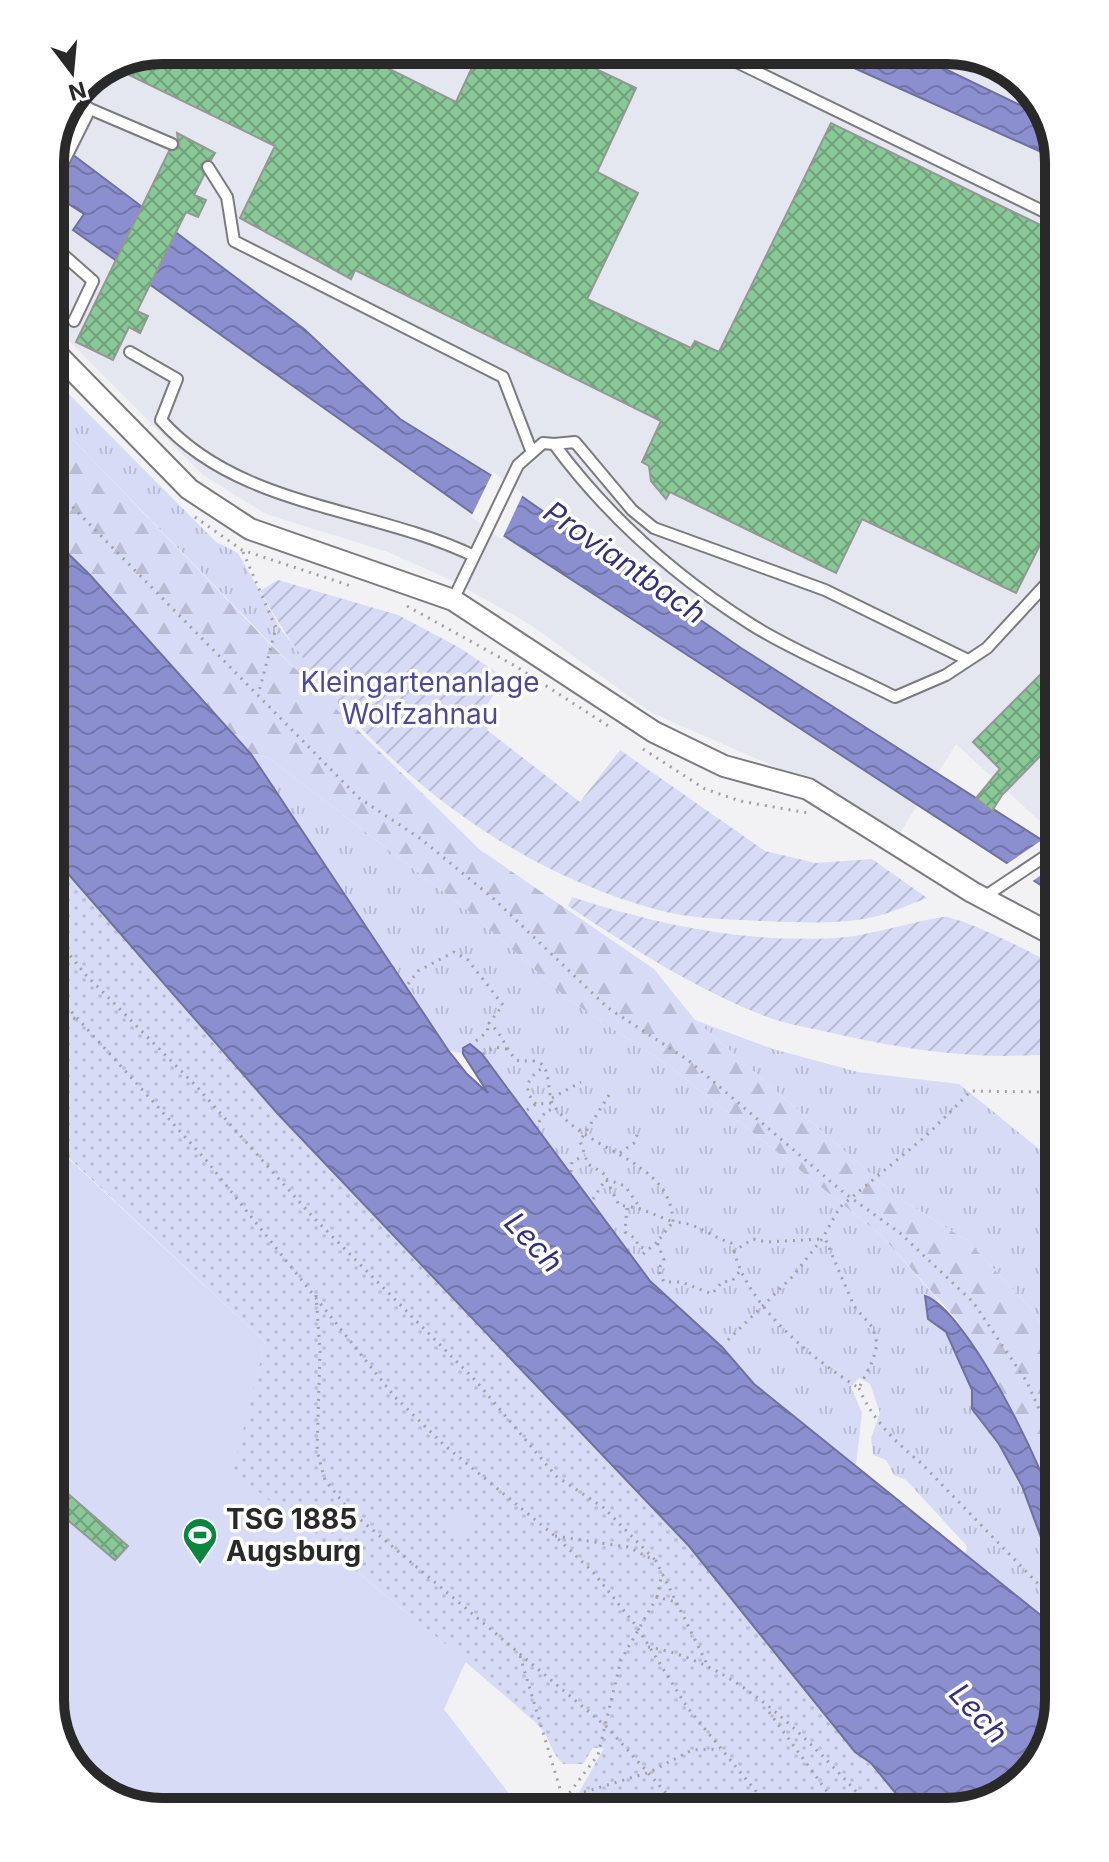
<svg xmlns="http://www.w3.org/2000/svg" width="1109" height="1862" font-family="Inter,sans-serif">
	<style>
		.built { fill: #e4e6f0 }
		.grass { fill: url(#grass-tufts) }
		.forest { fill: url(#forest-firs) }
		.park { fill: url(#park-dots) }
		.garden { fill: url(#garden-furrows) }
		.pitch { fill: #d8dbf5 }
		.water { fill: url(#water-waves); stroke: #6e709e; stroke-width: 2 }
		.pier { fill: #f2f2f5 }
		.building { fill: url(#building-cross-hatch); stroke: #959795; stroke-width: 2 }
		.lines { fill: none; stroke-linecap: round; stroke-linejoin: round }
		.lane-casing { stroke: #7b7b7e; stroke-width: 14 }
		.street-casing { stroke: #7b7b7e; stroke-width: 24 }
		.path { stroke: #a1a1a3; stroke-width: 3; stroke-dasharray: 2 6; stroke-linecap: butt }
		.lane { stroke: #fff; stroke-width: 10 }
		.street { stroke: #fff; stroke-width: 20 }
		.labels { text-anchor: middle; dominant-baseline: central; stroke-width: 7; stroke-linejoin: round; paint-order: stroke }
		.park-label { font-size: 28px; fill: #4b4a99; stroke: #fff }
		.poi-label { font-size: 28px; font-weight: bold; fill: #29292a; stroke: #fff; text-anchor: start }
		.water-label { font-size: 30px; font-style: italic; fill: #332f7b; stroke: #fff }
		.rim { fill: none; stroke: #29292a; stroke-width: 10 }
	</style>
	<defs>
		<pattern id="grass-tufts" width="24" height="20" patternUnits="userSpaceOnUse" patternTransform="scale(2)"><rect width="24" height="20" fill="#d8dbf5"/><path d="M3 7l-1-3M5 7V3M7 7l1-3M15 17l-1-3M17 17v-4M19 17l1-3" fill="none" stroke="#b9bcd2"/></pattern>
		<pattern id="forest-firs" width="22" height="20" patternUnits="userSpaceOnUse" patternTransform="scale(2)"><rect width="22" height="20" fill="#d8dbf5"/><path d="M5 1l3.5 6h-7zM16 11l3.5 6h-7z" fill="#b9bcd2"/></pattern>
		<pattern id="park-dots" width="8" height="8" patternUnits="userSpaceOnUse" patternTransform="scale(2)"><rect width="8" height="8" fill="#d8dbf5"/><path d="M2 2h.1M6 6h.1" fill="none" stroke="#b9bcd2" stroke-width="1.8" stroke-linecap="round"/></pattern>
		<pattern id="garden-furrows" width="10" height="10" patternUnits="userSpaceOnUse" patternTransform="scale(2)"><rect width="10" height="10" fill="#d8dbf5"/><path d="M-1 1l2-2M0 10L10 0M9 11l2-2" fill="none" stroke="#b9bcd2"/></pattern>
		<pattern id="water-waves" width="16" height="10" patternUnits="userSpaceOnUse" patternTransform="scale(2)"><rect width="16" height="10" fill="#8b8fd0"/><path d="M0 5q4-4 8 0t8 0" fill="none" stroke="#7275a9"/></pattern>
		<pattern id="building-cross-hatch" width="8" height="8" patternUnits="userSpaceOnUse" patternTransform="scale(2)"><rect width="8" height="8" fill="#89c897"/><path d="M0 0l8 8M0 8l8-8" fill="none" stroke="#70a27b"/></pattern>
	</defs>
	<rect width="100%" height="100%" fill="#f2f2f5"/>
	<path class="built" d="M 162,50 L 814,50 L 1059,160 L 1059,839 L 956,744 L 896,839 L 842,796 L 652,713 L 531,625 L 451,580 L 388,552 L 266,514 L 203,475 L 50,322 L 50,155 L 83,83 Z
		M 906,50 L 955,50 L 1010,69 L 1049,119 Z"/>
	<path class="grass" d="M 50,375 L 216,542 L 238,553 L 282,631 L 355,721 L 349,724 L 50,416 Z
		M 251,754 L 269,758 L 471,913 L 569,1000 L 668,1065 L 881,1235 L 939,1301 L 926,1296 L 928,1318 L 946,1332 L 972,1390 L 972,1409 L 999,1444 L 1022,1486 L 1059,1586 L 1059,1600 L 1049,1593 L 1037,1615 L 965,1555 L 967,1546 L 906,1480 L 894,1475 L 886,1460 L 873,1455 L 871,1438 L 880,1413 L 870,1384 L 859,1378 L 851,1387 L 862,1413 L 856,1465 L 754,1384 L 722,1347 L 650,1281 L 482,1054 L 463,1048 L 463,1054 L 448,1050 Z
		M 695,1020 L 773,1049 L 858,1072 L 959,1084 L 1059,1165 L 1059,1359 L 1034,1312 L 968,1241 L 896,1196 Z"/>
	<path class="forest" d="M 50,416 L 271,645 L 479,849 L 654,969 L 695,1020 L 896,1196 L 968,1241 L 1034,1312 L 1059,1359 L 1059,1525 L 1015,1416 L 957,1320 L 881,1235 L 668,1065 L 569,1000 L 471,913 L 269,758 L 251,754 L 90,575 L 50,536 Z"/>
	<path class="park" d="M 50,853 L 277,1113 L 689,1546 L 855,1752 L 871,1763 L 911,1812 L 568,1812 L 604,1748 L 593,1748 L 583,1764 L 563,1764 C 550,1752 550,1736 537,1724 C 438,1636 335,1554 232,1471 L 265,1342 L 53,1143 L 50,1144 Z"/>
	<path class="garden" d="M 278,580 L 398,615 L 460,648 L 505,678 L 483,711 L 494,719 L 487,730 L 580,802 L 620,750 L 765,851 L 816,863 L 872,859 L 927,898 C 908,905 889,914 869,918 C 834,925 796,922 760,921 C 726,919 691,919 658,910 C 491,865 343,740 260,591 Z
		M 572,897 C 661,926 753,945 847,937 C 866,936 940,915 948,917 C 978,925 1032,952 1059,968 L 1059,1053 C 980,1062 900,1049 823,1031 C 806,1027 787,1024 770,1018 C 698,991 632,948 568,906 Z"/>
	<path class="pitch" d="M 56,1147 L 265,1342 L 233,1471 L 466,1661 L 444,1709 L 523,1812 L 155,1812 L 100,1793 L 61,1749 L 50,1700 L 50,1153 Z
		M 459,1504 L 476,1518 L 462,1536 L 445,1522 Z"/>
	<path class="water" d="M 814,50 L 906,50 L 1049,119 L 1059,160 Z
		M 56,142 L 304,329 L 400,419 L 492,476 L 741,648 L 1059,851 L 1059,897 L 503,535 L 73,230 L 84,214 L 50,192 L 50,155 Z
		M 50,536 L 90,575 L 251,754 L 448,1050 L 467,1074 L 488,1093 L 463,1054 L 463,1048 L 470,1044 L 482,1054 L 650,1281 L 722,1347 L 754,1384 L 1059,1630 L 1059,1700 L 1040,1762 L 996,1801 L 947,1812 L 911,1812 L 871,1763 L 855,1752 L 689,1546 L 277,1113 L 50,853 Z
		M 925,1296 C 967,1309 1051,1479 1059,1525 C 1062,1544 1059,1567 1059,1586 L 1022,1486 L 999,1444 L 972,1409 L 972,1390 L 946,1332 L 928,1319 Z"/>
	<path class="pier" d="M 493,472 L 523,494 L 502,539 L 471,517 Z
		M 1045,838 L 1059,847 L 1059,862 L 1030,883 L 1004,866 Z"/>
	<path class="building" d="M 162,50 L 351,50 L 456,102 L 480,50 L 556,50 L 636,88 L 597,172 L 638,193 L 587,299 L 691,348 L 695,341 L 719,352 L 831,123 L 1059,234 L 1059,519 L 1054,517 L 1016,593 L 862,519 L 836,573 L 670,492 L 666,499 L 651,481 L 649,466 L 642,462 L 661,421 L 355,270 L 351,279 L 240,218 L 275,146 L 117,69 Z
		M 177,133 L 215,153 L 211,160 L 201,164 L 204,175 L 194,195 L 206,200 L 198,217 L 186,212 L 137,311 L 148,316 L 140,333 L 129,327 L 113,360 L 76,342 L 169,151 L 179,148 Z
		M 1059,656 L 1059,737 L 1002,795 L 992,811 L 976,798 L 1000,769 L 973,742 Z
		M 50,1478 L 128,1546 L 115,1560 L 50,1505 Z"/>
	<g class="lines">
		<g class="lane-casing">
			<path id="lane" d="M 712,50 L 1059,219
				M 76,99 L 90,109 L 172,144
				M 208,167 L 227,197 L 234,241 L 503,377 L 531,450
				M 50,189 L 90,109
				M 50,243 L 93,281 L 74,321
				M 130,352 L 177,379 L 161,420 C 239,508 373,507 474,556
				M 554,444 L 575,442 L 632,510 L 654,528 L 825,590 L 968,660
				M 453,600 L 518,465 L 543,443 L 554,444 C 608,517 676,577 752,625 C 797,653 848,673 895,697 L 946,675 L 987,648 L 1059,570
				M 1059,756 L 1056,753 L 1059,750
				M 984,897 L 1059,847"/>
		</g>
		<g class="street-casing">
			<path id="street" d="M 50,347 L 189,489 L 250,529 L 453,600 L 654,732 L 724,766 L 808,789 L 972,892 L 1059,938"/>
		</g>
		<path class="path" d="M 50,484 L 359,798 L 421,839 L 494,899 L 608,1008 L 688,1060 L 843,1192 L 900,1233 L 973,1302 L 1027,1382 L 1059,1454
			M 195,517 L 242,550 L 351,586
			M 243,552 L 276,628 L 258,695
			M 407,606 L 517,667 L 613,729
			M 643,749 L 705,789 L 740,801 L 808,813
			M 50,931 L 86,975 L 197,1087 L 312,1216 L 476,1381 L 556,1476 L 604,1508 L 656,1561
			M 408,984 L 418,971 L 454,952 L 468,960 L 503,1005 L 489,1023 C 502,1034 505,1047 516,1060 C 523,1062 527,1060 534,1061 C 553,1063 546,1093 553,1104 C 583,1153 671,1157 673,1222 C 697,1222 709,1236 731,1243 L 734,1251 L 753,1239 L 767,1242 L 822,1239
			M 50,988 L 206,1160 L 394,1396 L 443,1444 L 555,1536 L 593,1572 L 637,1627 L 687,1707 L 773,1812
			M 50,1012 L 77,1019
			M 476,1041 L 487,1032 L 489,1023
			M 483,1054 L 495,1047 L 507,1049
			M 609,1095 L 580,1141 L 588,1164 L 603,1173 L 619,1205 L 638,1208 L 673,1222 L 657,1242 L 664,1260 L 658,1270 L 664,1282 L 681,1282 L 712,1294 L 722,1282 L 732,1281 L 740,1271
			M 552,1098 L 581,1082
			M 536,1104 C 521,1089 528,1077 544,1067
			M 527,1110 L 536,1104 L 552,1103
			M 539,1122 L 546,1111 L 557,1108
			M 620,1153 L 634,1143 L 639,1130
			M 571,1172 L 572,1162 L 585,1155
			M 593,1199 L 606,1179 L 625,1186 L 641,1209
			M 627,1208 L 625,1232 L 636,1239 L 638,1246 L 649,1250
			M 734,1251 C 748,1307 812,1359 859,1388 L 873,1360 L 877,1344 L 873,1328 L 854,1306 L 824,1236
			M 643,1254 L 657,1242
			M 316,1295 L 320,1351 L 317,1451 L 325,1480 L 349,1510 L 608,1728 L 683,1812
			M 728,1340 L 792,1277 L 822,1239 L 840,1207 L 926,1136 L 971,1091 L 1039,1092 L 1059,1088
			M 859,1388 C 871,1418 895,1442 921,1463 L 1047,1593 L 1053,1610
			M 555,1536 L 628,1547 L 656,1561 L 707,1664
			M 657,1597 L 662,1573
			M 648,1647 C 741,1662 814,1746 875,1812
			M 520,1656 L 564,1802
			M 769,1712 L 842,1812
			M 555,1812 L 598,1755 L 621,1660 L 657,1597 L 676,1602
			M 571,1812 L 568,1797 L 650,1772 L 692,1750 L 720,1749"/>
		<use href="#lane" class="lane"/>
		<use href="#street" class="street"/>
	</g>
	<defs>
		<g id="stadium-pin" transform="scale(1.8)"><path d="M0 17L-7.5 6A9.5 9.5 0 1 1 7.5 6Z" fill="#0b853f" stroke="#fff"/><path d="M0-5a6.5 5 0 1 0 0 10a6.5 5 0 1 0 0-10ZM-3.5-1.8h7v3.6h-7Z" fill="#fff"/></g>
	</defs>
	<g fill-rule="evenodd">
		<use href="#stadium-pin" x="200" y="1535"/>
	</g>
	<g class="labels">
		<g class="park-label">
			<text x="420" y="682">Kleingartenanlage<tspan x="420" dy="32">Wolfzahnau</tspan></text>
		</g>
		<g class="poi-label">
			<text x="226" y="1519">TSG 1885<tspan x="226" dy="32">Augsburg</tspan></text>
		</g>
		<g class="water-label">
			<text transform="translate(625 562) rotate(35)">Proviantbach</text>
			<text transform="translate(534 1242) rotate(47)">Lech</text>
			<text transform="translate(979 1713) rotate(47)">Lech</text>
		</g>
	</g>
	<path d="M0 0H1109V1862H0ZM162 64H947A98 98 0 0 1 1045 162V1700A98 98 0 0 1 947 1798H162A98 98 0 0 1 64 1700V162A98 98 0 0 1 162 64Z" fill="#fff" fill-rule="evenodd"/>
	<path class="rim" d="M162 64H947A98 98 0 0 1 1045 162V1700A98 98 0 0 1 947 1798H162A98 98 0 0 1 64 1700V162A98 98 0 0 1 162 64Z"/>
	<g transform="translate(72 72) rotate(164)" stroke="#ffffff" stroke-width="6" paint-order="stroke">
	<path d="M0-6L14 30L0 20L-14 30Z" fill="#29292a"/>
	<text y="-12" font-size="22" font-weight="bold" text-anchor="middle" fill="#29292a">N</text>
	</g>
</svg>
